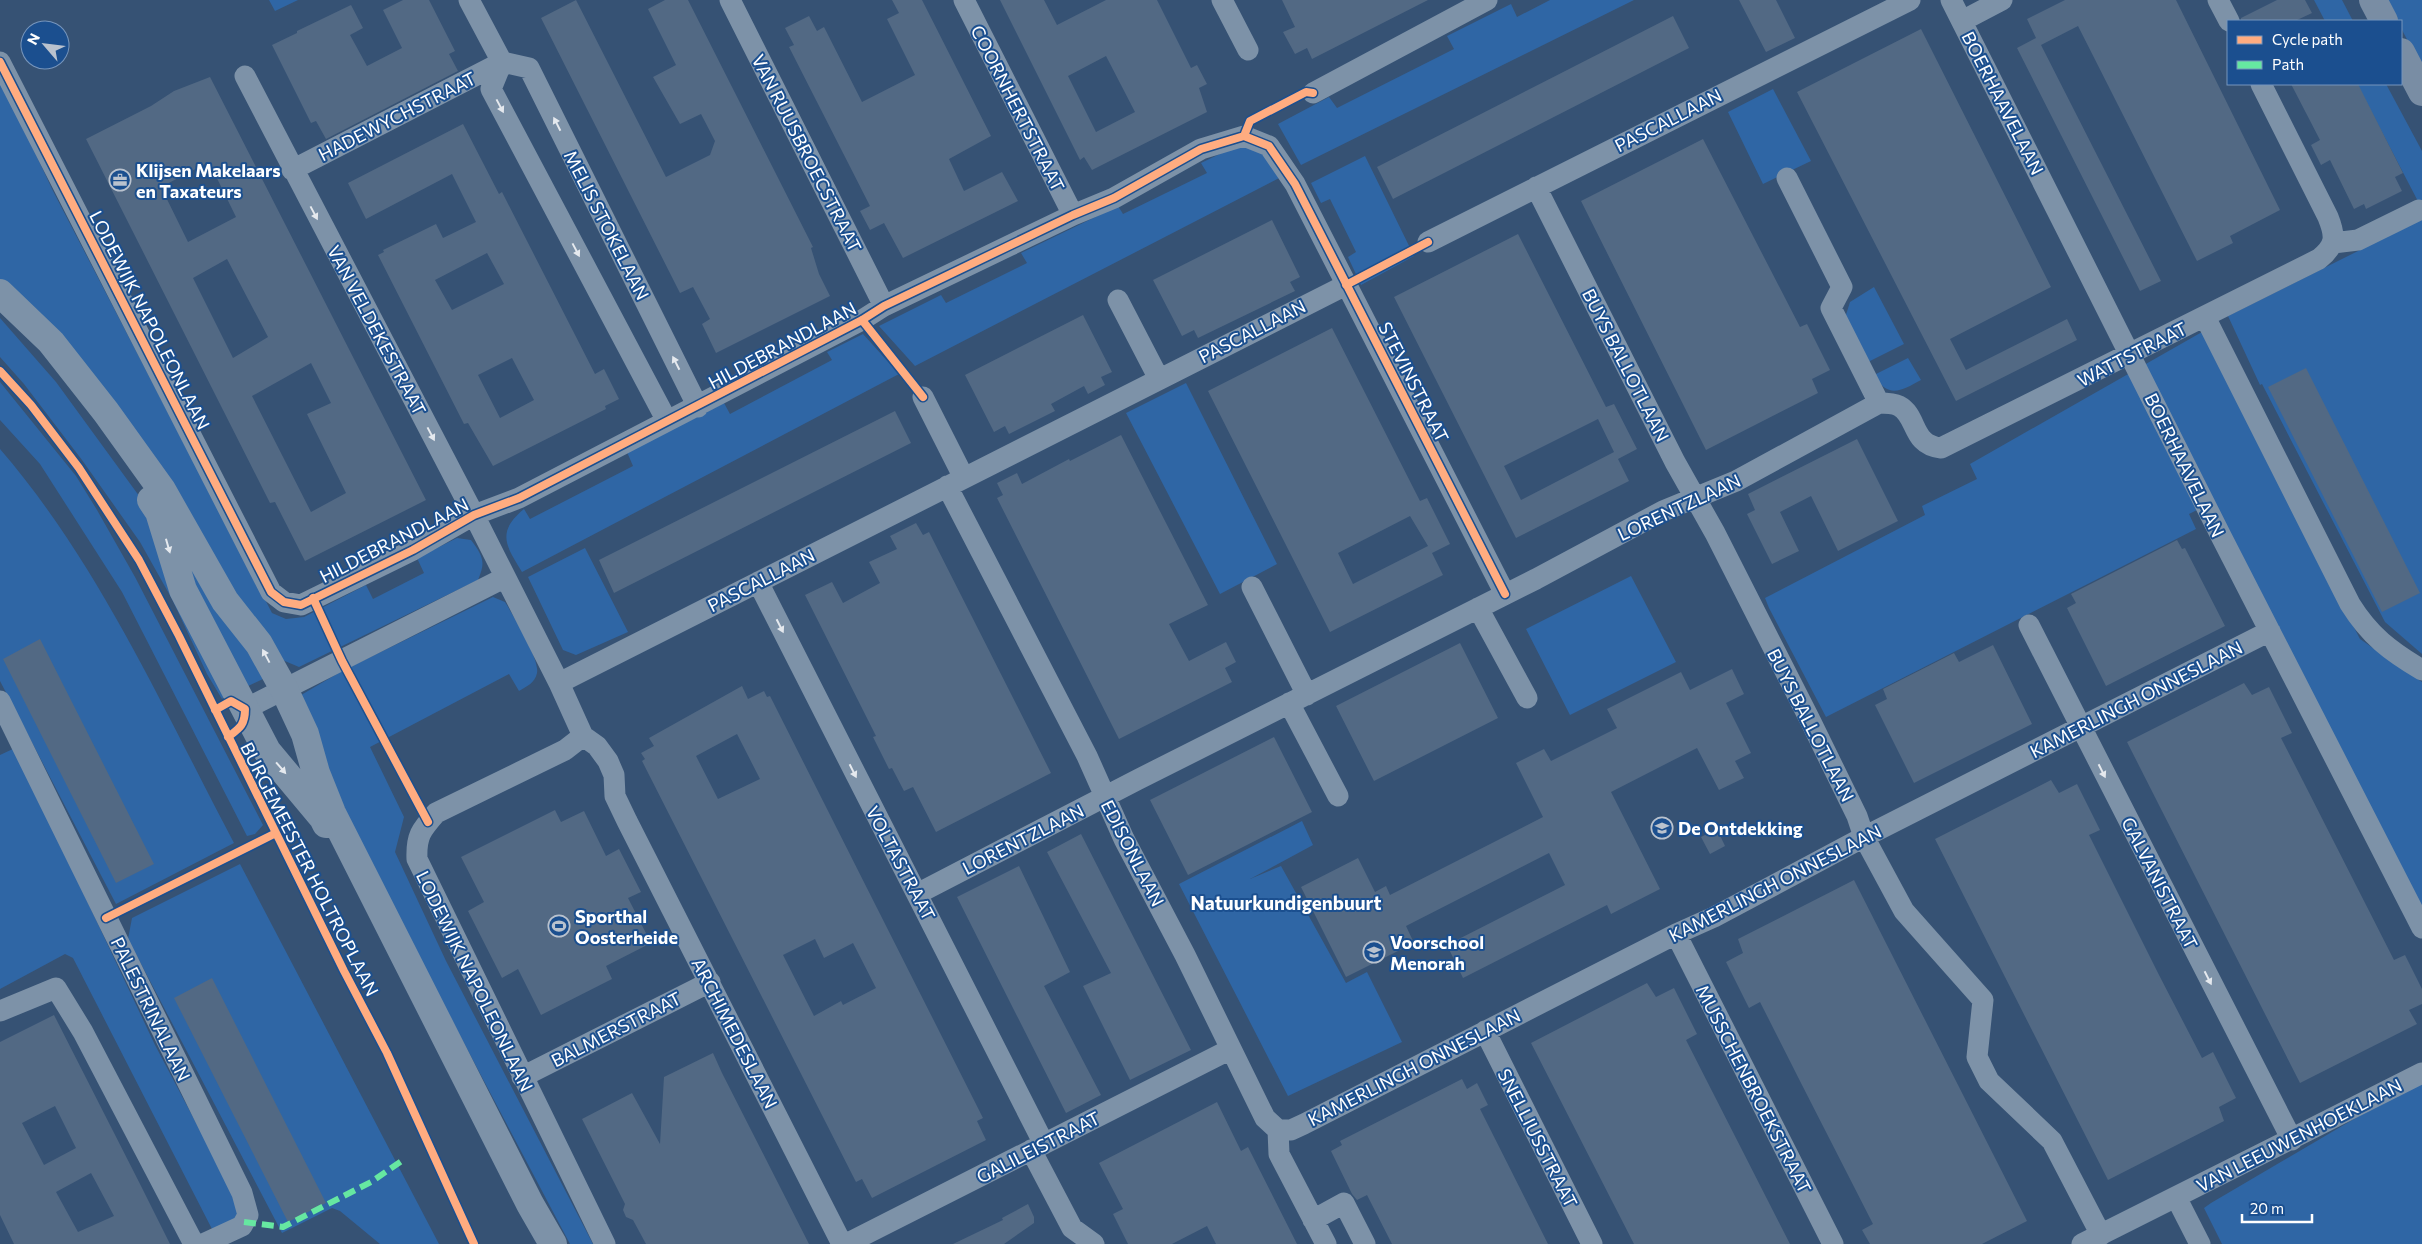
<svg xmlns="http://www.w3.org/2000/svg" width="2422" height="1244" font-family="Commissioner,sans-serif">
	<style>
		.green { fill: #2f66a5 }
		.building { fill: #526984; fill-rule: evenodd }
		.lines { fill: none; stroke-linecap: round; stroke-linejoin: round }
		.minor { stroke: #7d92a8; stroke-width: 21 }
		.tertiary { stroke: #7d92a8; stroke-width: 28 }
		.secondary { stroke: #798da4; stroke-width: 28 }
		.quiet { stroke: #66e7a1; stroke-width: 6; stroke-dasharray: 12 6; stroke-linecap: butt }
		.cycleway-casing { stroke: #1b4f8f; stroke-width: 11 }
		.cycleway { stroke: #ffac80; stroke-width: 8 }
		.oneway { fill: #e5e9ee }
		.labels { text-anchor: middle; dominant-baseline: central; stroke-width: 4; stroke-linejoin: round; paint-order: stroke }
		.street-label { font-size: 18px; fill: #fff; stroke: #1b4f8f }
		.poi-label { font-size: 18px; font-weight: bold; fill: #fff; stroke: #1b4f8f; text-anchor: start }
		.neighbourhood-label { font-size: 19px; font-weight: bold; fill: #fff; stroke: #1b4f8f }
	</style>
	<rect width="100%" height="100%" fill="#365274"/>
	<path class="green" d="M 269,0 L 298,0 L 275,11 Z
		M 1550,0 L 1634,0 L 1301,165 L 1278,124 L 1329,97 L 1337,108 L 1454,49 L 1447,36 L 1511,4 L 1517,17 Z
		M 2314,0 L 2342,0 L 2353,21 L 2325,21 Z
		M 2386,0 L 2422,0 L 2422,68 L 2401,28 L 2401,21 L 2397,21 Z
		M 0,78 L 53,191 L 272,613 L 286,619 L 304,617 L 366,585 L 373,599 L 424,573 L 417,558 L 457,538 L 471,540 C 483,556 486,562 478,580 L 299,667 L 273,656 L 0,280 Z
		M 2357,84 L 2386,84 L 2422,151 L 2422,209 Z
		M 1773,89 L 1811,161 L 1763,184 L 1728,112 Z
		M 1253,138 L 1285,175 L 915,366 L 879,326 L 941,295 L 946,303 L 1027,263 L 1021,253 L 1118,206 L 1123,214 L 1207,173 L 1201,163 Z
		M 1365,156 L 1414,256 L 1361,285 L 1348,257 L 1356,252 L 1330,199 L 1321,203 L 1311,183 Z
		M 2422,219 L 2422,654 L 2385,622 L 2262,384 L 2260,385 L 2228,316 Z
		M 1874,287 L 1904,344 L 1868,362 L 1845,318 L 1850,302 Z
		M 0,318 L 56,382 L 153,515 L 227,695 L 222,699 L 207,674 L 172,599 L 140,542 L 82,460 L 24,384 L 0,357 Z
		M 2202,332 L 2360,639 L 2422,682 L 2422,913 L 2201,508 L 2189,514 L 2196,529 L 1826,717 L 1769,608 L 1765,598 L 1925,515 L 1922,506 L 1977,479 L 1970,464 Z
		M 863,334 L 899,374 L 522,572 C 506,546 496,532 524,509 L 530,519 L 633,466 L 627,452 L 724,403 L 730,414 L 832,360 L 827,352 Z
		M 1908,358 L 1921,380 C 1901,391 1888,399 1874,375 Z
		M 0,382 L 76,476 L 97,510 L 135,577 L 263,825 L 255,834 L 247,836 L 122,592 L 40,464 L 0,420 Z
		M 1186,383 L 1277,564 L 1220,594 L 1126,413 Z
		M 0,449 C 100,565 163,709 234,843 L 116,904 L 0,681 Z
		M 179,534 L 251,646 L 263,679 L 246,687 L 187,582 Z
		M 585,548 L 628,632 L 576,655 L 563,650 L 528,577 Z
		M 1631,576 L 1676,662 L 1570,715 L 1526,629 Z
		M 493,597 L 505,602 C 513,615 540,659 537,673 C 535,683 527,686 519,691 L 509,674 L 370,747 L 404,817 L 395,852 L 446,961 L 593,1244 L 570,1244 L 334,797 L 296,698 L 342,671 Z
		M 15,748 L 155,1045 L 242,1210 L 242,1218 L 212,1229 L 73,958 L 65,954 L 0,989 L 0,755 Z
		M 1302,821 L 1313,845 L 1250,879 L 1281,866 L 1346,983 L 1367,972 L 1402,1042 L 1288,1096 L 1179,884 Z
		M 240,864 L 439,1244 L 380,1244 L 340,1211 L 332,1208 L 282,1233 L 128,939 L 132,918 Z
		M 2422,1079 L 2422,1244 L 2222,1244 L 2204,1208 L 2211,1203 Z"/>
	<path class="building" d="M 403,0 L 429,0 L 455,51 L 449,54 L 458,71 L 326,139 L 316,121 L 311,123 L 272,45 L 297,33 L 297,31 L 351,5 L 363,28 L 350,35 L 367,66 L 402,48 L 383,10 Z
		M 576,0 L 666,177 L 710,155 L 715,141 L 701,114 L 680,124 L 653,77 L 676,65 L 648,9 L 665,0 L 688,0 L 813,247 L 811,248 L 819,274 L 830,296 L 716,353 L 702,324 L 710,319 L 693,287 L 680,293 L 541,18 Z
		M 892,0 L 922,0 L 991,136 L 949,159 L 964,191 L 1002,172 L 1018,201 L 903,258 L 884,223 L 870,230 L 860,211 L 870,206 L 789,47 L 794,45 L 785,28 L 809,16 L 817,31 L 824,27 L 862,102 L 915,75 L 887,19 L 899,13 Z
		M 1000,0 L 1044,0 L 1057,25 L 1106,0 L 1157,0 L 1191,68 L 1197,65 L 1207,84 L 1199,88 L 1207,112 L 1092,170 L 1084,157 L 1080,160 ZM 1106,56 L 1135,112 L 1096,132 L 1068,76 Z
		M 1282,0 L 1428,0 L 1312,59 L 1307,48 L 1295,54 L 1283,32 L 1295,27 Z
		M 1739,0 L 1776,0 L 1795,38 L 1766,52 Z
		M 2065,0 L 2176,0 L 2280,210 L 2230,236 L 2233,243 L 2197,261 L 2078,26 L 2041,45 L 2161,281 L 2140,291 L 2017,48 L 2036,38 L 2027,19 Z
		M 2277,0 L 2305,0 L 2312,13 L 2295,21 L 2241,21 L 2241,18 Z
		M 1673,16 L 1689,48 L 1393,199 L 1377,167 Z
		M 1921,29 L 2051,287 L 1950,339 L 1966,370 L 2067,319 L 2077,340 L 1956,401 L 1797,92 Z
		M 210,77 L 426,500 L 305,561 L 275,502 L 270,503 L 86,139 L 151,106 L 174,91 ZM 209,162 L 236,217 L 188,242 L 161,187 ZM 227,259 L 268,337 L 233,358 L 193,278 ZM 311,363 L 331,403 L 307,414 L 346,493 L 311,512 L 252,396 Z
		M 2291,84 L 2358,84 L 2403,173 L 2395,177 L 2402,191 L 2366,209 L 2364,204 L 2354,209 L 2330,160 L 2321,165 L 2311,145 L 2320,140 Z
		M 463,124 L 499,194 L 502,192 L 595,374 L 604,369 L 619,399 L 605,406 L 606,409 L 493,466 L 468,423 L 464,424 L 378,255 L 384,252 L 383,250 L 436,224 L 443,238 L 476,222 L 452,174 L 366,219 L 348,183 ZM 487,253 L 504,284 L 452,310 L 435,280 ZM 512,358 L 534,400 L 500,418 L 478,375 Z
		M 1703,139 L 1800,327 L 1807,324 L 1830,370 L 1812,379 L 1818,393 L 1706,450 L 1581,201 Z
		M 1272,220 L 1300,277 L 1290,282 L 1295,291 L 1198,338 L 1194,330 L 1182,336 L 1153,280 Z
		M 1518,234 L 1606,407 L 1614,404 L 1637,449 L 1618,459 L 1629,481 L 1516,538 L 1394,297 ZM 1598,419 L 1614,452 L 1521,500 L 1504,466 Z
		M 1083,315 L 1112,372 L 1101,377 L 1105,385 L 1088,394 L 1084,386 L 1051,404 L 1055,411 L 1009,434 L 1005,426 L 994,432 L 965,375 Z
		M 1332,328 L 1420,501 L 1427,498 L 1450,544 L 1432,553 L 1429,547 L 1443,575 L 1330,632 L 1208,391 ZM 1410,516 L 1428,546 L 1353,584 L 1338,553 Z
		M 2306,368 L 2420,593 L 2382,612 L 2268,387 Z
		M 895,411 L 911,443 L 614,593 L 599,560 Z
		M 1121,435 L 1208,605 L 1169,624 L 1189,661 L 1226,642 L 1236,662 L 1225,668 L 1232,682 L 1119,739 L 997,498 L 1003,495 L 997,483 L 1017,473 L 1022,484 L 1069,459 L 1070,461 Z
		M 1857,439 L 1898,521 L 1838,551 L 1811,496 L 1780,512 L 1799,551 L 1772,564 L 1747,514 L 1755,510 L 1748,494 Z
		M 916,523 L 923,535 L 929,532 L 1051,773 L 936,832 L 913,787 L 904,791 L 892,768 L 889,769 L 873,737 L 876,736 L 805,595 L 832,582 L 843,603 L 880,583 L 869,562 L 897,549 L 890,536 Z
		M 2177,540 L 2182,549 L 2185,548 L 2225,626 L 2106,686 L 2067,608 L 2076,603 L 2071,594 Z
		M 40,639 L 154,864 L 116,883 L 3,659 Z
		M 1460,643 L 1498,718 L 1374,781 L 1336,706 Z
		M 1993,645 L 2032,724 L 1914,783 L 1875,705 L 1887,699 L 1883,689 L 1954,653 L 1959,662 Z
		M 1732,669 L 1744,694 L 1726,703 L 1751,753 L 1735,761 L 1744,778 L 1719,790 L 1697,748 L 1611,792 L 1660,889 L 1611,914 L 1607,905 L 1463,978 L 1447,945 L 1565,885 L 1549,853 L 1406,926 L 1414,943 L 1346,977 L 1301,887 L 1358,858 L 1375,892 L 1386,886 L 1390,895 L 1543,817 L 1516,763 L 1544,749 L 1551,761 L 1617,728 L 1607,709 L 1681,672 L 1690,690 Z
		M 2244,683 L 2252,695 L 2269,687 L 2292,733 L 2281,738 L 2303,781 L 2394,960 L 2405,955 L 2422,989 L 2422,1004 L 2409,1010 L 2417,1024 L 2300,1083 L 2127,742 Z
		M 742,686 L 748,699 L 764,691 L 767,697 L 770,696 L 983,1118 L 977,1121 L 986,1140 L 872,1198 L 862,1179 L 856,1182 L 642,761 L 645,759 L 641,753 L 654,746 L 649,738 ZM 737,734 L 760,779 L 718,799 L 696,756 ZM 815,939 L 824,958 L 853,943 L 876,988 L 843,1005 L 841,1001 L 814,1016 L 783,955 Z
		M 1274,737 L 1312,812 L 1188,875 L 1150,800 Z
		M 2051,780 L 2059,793 L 2077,784 L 2100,830 L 2089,835 L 2159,975 L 2202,1058 L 2213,1052 L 2236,1098 L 2219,1107 L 2224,1121 L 2108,1180 L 1935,839 Z
		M 555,810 L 561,822 L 584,811 L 606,856 L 619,849 L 641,892 L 628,898 L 651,943 L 606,966 L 612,979 L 541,1015 L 518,969 L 502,978 L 468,911 L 484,902 L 461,857 Z
		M 1717,829 L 1725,846 L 1710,854 L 1701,837 Z
		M 1081,834 L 1191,1050 L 1130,1080 L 1083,986 L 1111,973 L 1047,852 Z
		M 1019,866 L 1070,972 L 1044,986 L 1101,1095 L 1066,1113 L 957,897 Z
		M 1854,880 L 2027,1221 L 1982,1244 L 1870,1244 L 1862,1230 L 1873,1224 L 1802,1085 L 1760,1002 L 1749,1008 L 1726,962 L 1743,953 L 1738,939 Z
		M 212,978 L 326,1203 L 288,1222 L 174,998 Z
		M 1647,983 L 1656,997 L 1674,988 L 1697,1034 L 1686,1040 L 1790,1244 L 1634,1244 L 1531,1043 Z
		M 54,1015 L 139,1182 L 170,1244 L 14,1244 L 0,1215 L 0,1042 ZM 55,1106 L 76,1148 L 44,1165 L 22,1123 ZM 91,1173 L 114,1216 L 78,1232 L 56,1192 Z
		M 713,1053 L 722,1073 L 809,1244 L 646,1244 L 633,1220 L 626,1217 L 623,1210 L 625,1204 L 582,1119 L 632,1093 L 660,1144 L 664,1077 Z
		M 1462,1079 L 1467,1089 L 1477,1083 L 1488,1105 L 1480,1109 L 1548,1244 L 1392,1244 L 1367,1195 L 1357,1200 L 1352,1194 L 1331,1151 L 1342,1145 L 1340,1141 Z
		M 1217,1102 L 1241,1151 L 1248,1147 L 1297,1244 L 1216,1244 L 1207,1226 L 1172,1244 L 1128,1244 L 1113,1214 L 1123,1209 L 1099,1163 Z
		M 1028,1204 L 1034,1217 L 1034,1223 L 1004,1244 L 953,1244 L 1003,1220 L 1002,1218 Z"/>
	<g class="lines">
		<path class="minor" d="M 469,0 L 502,62 L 491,89 L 667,421
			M 730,0 L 884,306
			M 964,0 L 1073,215
			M 1222,0 L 1248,50
			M 1951,0 L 2222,538 L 2422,928
			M 2218,0 L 2229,21
			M 1962,21 L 2002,0
			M 0,62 L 271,592 L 284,602 L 301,605 L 413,550 L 474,515 L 519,498 L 862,320 L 884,306 L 1073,215 L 1114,198 L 1201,149 L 1244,136 L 1269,146 L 1295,184 L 1505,594
			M 502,62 L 529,68 L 698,407
			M 245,76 L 474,515 L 559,683 L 583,736 L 597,746 L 608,761 L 614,775 L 615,796 L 627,821 L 842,1244
			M 1313,93 L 1487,0
			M 292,170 L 502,62
			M 1787,178 L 1842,287 L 1831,308 L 1879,403 C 1885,403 1893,403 1899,406 C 1918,416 1911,445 1941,448 L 2319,259 C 2336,245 2336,237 2328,217 L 2261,84
			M 1536,187 L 1675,462 L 1715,533 L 1810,720 L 1857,816 L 1864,837 L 1904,911 L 1983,1000 L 1977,1057 L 1989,1081 L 2052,1141 L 2101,1235
			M 1428,242 L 1910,0
			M 2333,243 L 2358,240 L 2419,210
			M 1118,300 L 1159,379
			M 2205,317 L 2350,604 C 2370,636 2390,651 2422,670
			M 923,397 L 964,478
			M 947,486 L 1087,756 L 1124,839 L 1185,955 L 1265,1118 L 1278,1130 L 1279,1154 L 1326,1244
			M 758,582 L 1044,1144
			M 1252,587 L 1307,695
			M 1478,608 L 1527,698
			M 2029,625 L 2292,1140
			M 559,683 L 1346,285
			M 0,701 L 242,1193 L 248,1215 L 242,1226 L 203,1244
			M 1289,703 L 1338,796
			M 245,709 L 504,578
			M 583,736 L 565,750 L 436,813 C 421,830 416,836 417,859 L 605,1244
			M 917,894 L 1137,780 L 1536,579 L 1663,511 L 1736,481 L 1879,403
			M 1676,934 L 1833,1244
			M 0,1011 L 56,988 L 83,1032 L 194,1244
			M 1485,1031 L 1592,1244
			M 522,1077 L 710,982
			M 1278,1130 L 1291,1130 L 1304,1124 L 1676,934 L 1714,917 L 1864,837 L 2270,631
			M 1031,1150 L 1072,1228 L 1094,1244
			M 2176,1197 L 2200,1244
			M 1313,1220 L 1344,1203 L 1365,1244
			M 846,1244 L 1231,1049
			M 2082,1244 L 2422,1073"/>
		<path class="tertiary" d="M 0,293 L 51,342 L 106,412 L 162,490 L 225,601 L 259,644 L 284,689 L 305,734 L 316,773 L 332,813 L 530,1204 L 553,1244
			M 151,500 L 159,512 L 183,590 L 267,751 L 323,818 L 326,824"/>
		<path class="secondary" d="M 2373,0 L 2384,21
			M 2401,52 L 2422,92"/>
		<path class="quiet" d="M 244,1222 L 283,1227 L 371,1182 L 403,1160"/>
		<g class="cycleway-casing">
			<path id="cycleway" d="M 0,62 L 271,592 L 284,602 L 301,605 L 413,550 L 474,515 L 519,498 L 862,320 L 884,306 L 1073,215 L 1114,198 L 1201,149 L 1244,136 L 1269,146 L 1295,184 L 1505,594
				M 1244,136 L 1250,121 L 1306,92 L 1313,93
				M 1346,285 L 1428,242
				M 862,320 L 923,397
				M 0,371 L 31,405 L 79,468 L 139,560 L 179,636 L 344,971 L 387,1053 L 474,1244
				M 313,598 L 342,661 L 428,822
				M 215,710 L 231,701 L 245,709 C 245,725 240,728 228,737
				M 106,918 L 276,833"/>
		</g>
		<use href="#cycleway" class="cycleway"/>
	</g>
	<defs><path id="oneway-solid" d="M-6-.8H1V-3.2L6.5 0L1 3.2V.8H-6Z" transform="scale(1.25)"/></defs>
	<g class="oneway">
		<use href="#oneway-solid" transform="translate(500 106) rotate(62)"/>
		<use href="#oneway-solid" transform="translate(557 124) rotate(-117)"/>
		<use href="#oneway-solid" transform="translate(314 213) rotate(62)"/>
		<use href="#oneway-solid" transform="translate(576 250) rotate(62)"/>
		<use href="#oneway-solid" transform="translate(676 363) rotate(-117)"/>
		<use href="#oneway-solid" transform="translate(431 434) rotate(62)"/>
		<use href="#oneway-solid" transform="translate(168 546) rotate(74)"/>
		<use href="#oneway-solid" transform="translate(780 626) rotate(63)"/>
		<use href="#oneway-solid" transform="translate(266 656) rotate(-118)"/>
		<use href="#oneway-solid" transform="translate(281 768) rotate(49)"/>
		<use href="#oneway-solid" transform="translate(853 771) rotate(63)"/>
		<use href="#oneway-solid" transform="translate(2102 771) rotate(63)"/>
		<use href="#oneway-solid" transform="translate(2208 978) rotate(63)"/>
	</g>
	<defs>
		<g id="office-ring" transform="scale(1.125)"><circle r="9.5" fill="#1b4f8f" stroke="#b9c2ce" stroke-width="1.5"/><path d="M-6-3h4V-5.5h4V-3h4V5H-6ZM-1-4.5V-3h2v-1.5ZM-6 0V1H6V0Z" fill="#b9c2ce"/></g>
		<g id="school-ring" transform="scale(1.125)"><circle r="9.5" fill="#1b4f8f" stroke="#b9c2ce" stroke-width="1.5"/><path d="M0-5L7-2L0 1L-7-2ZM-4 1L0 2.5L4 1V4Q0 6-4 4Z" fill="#b9c2ce"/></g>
		<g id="stadium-ring" transform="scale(1.125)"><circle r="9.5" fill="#1b4f8f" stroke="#b9c2ce" stroke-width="1.5"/><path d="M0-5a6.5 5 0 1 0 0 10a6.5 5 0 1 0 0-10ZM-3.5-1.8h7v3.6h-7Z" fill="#b9c2ce"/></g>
	</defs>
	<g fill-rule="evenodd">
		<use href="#office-ring" x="120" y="180"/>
		<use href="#school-ring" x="1662" y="828"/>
		<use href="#stadium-ring" x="559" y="926"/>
		<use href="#school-ring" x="1374" y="952"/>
	</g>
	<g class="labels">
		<g class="street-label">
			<text transform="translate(2003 103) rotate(63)">BOERHAAVELAAN</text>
			<text transform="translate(1018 108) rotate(63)">COORNHERTSTRAAT</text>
			<text transform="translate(397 116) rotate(-27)">HADEWYCHSTRAAT</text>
			<text transform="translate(1668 120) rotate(-27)">PASCALLAAN</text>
			<text transform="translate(807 153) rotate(63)">VAN RUUSBROECSTRAAT</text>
			<text transform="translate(607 225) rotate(63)">MELIS STOKELAAN</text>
			<text transform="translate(150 320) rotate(63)">LODEWIJK NAPOLEONLAAN</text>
			<text transform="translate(377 330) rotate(62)">VAN VELDEKESTRAAT</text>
			<text transform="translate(1252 331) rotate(-27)">PASCALLAAN</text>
			<text transform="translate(782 345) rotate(-28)">HILDEBRANDLAAN</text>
			<text transform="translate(2132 354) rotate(-27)">WATTSTRAAT</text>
			<text transform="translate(1626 365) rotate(63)">BUYS BALLOTLAAN</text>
			<text transform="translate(1414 382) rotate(63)">STEVINSTRAAT</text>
			<text transform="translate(2185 465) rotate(64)">BOERHAAVELAAN</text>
			<text transform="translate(1679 507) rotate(-25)">LORENTZLAAN</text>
			<text transform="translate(394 540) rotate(-27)">HILDEBRANDLAAN</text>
			<text transform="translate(761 580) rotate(-27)">PASCALLAAN</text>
			<text transform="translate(2136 699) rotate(-27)">KAMERLINGH ONNESLAAN</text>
			<text transform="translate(1811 725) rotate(63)">BUYS BALLOTLAAN</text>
			<text transform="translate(1023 839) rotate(-27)">LORENTZLAAN</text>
			<text transform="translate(1133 853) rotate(63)">EDISONLAAN</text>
			<text transform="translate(901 863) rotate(62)">VOLTASTRAAT</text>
			<text transform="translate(310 869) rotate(63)">BURGEMEESTER HOLTROPLAAN</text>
			<text transform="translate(1775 883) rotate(-27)">KAMERLINGH ONNESLAAN</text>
			<text transform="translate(2160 883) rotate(63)">GALVANISTRAAT</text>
			<text transform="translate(475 981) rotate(64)">LODEWIJK NAPOLEONLAAN</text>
			<text transform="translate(151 1009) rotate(64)">PALESTRINALAAN</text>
			<text transform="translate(616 1029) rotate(-27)">BALMERSTRAAT</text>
			<text transform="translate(735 1033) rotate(63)">ARCHIMEDESLAAN</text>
			<text transform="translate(1414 1067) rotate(-27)">KAMERLINGH ONNESLAAN</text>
			<text transform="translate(1754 1089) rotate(63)">MUSSCHENBROEKSTRAAT</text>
			<text transform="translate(2299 1135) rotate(-27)">VAN LEEUWENHOEKLAAN</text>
			<text transform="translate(1538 1138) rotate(63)">SNELLIUSSTRAAT</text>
			<text transform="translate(1038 1147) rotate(-27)">GALILEISTRAAT</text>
		</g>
		<g class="poi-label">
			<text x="136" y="170">Klijsen Makelaars<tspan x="136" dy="21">en Taxateurs</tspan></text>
			<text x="1678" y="828">De Ontdekking</text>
			<text x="575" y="916">Sporthal<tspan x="575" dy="21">Oosterheide</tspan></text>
			<text x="1390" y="942">Voorschool<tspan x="1390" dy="21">Menorah</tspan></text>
		</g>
		<g class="neighbourhood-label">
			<text x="1286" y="902">Natuurkundigenbuurt</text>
		</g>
	</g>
	<rect x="2227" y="20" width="175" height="65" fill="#1b4f8f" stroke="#7695bc"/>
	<rect x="2237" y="36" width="25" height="8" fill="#ffac80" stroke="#7695bc"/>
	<text x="2272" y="45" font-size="15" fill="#ffffff">Cycle path</text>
	<rect x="2237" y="61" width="25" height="8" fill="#66e7a1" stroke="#7695bc"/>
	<text x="2272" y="70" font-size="15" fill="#ffffff">Path</text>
	<g transform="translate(45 45) rotate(298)"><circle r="24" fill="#1b4f8f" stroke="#7695bc"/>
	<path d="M0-4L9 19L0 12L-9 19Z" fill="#b9c2ce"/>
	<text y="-8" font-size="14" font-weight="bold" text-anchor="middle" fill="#ffffff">N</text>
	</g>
	<path d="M2242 1214v8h70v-8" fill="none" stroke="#ffffff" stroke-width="2.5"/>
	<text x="2250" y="1214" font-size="15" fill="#ffffff" stroke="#1b4f8f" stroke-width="4" paint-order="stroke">20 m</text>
</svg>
